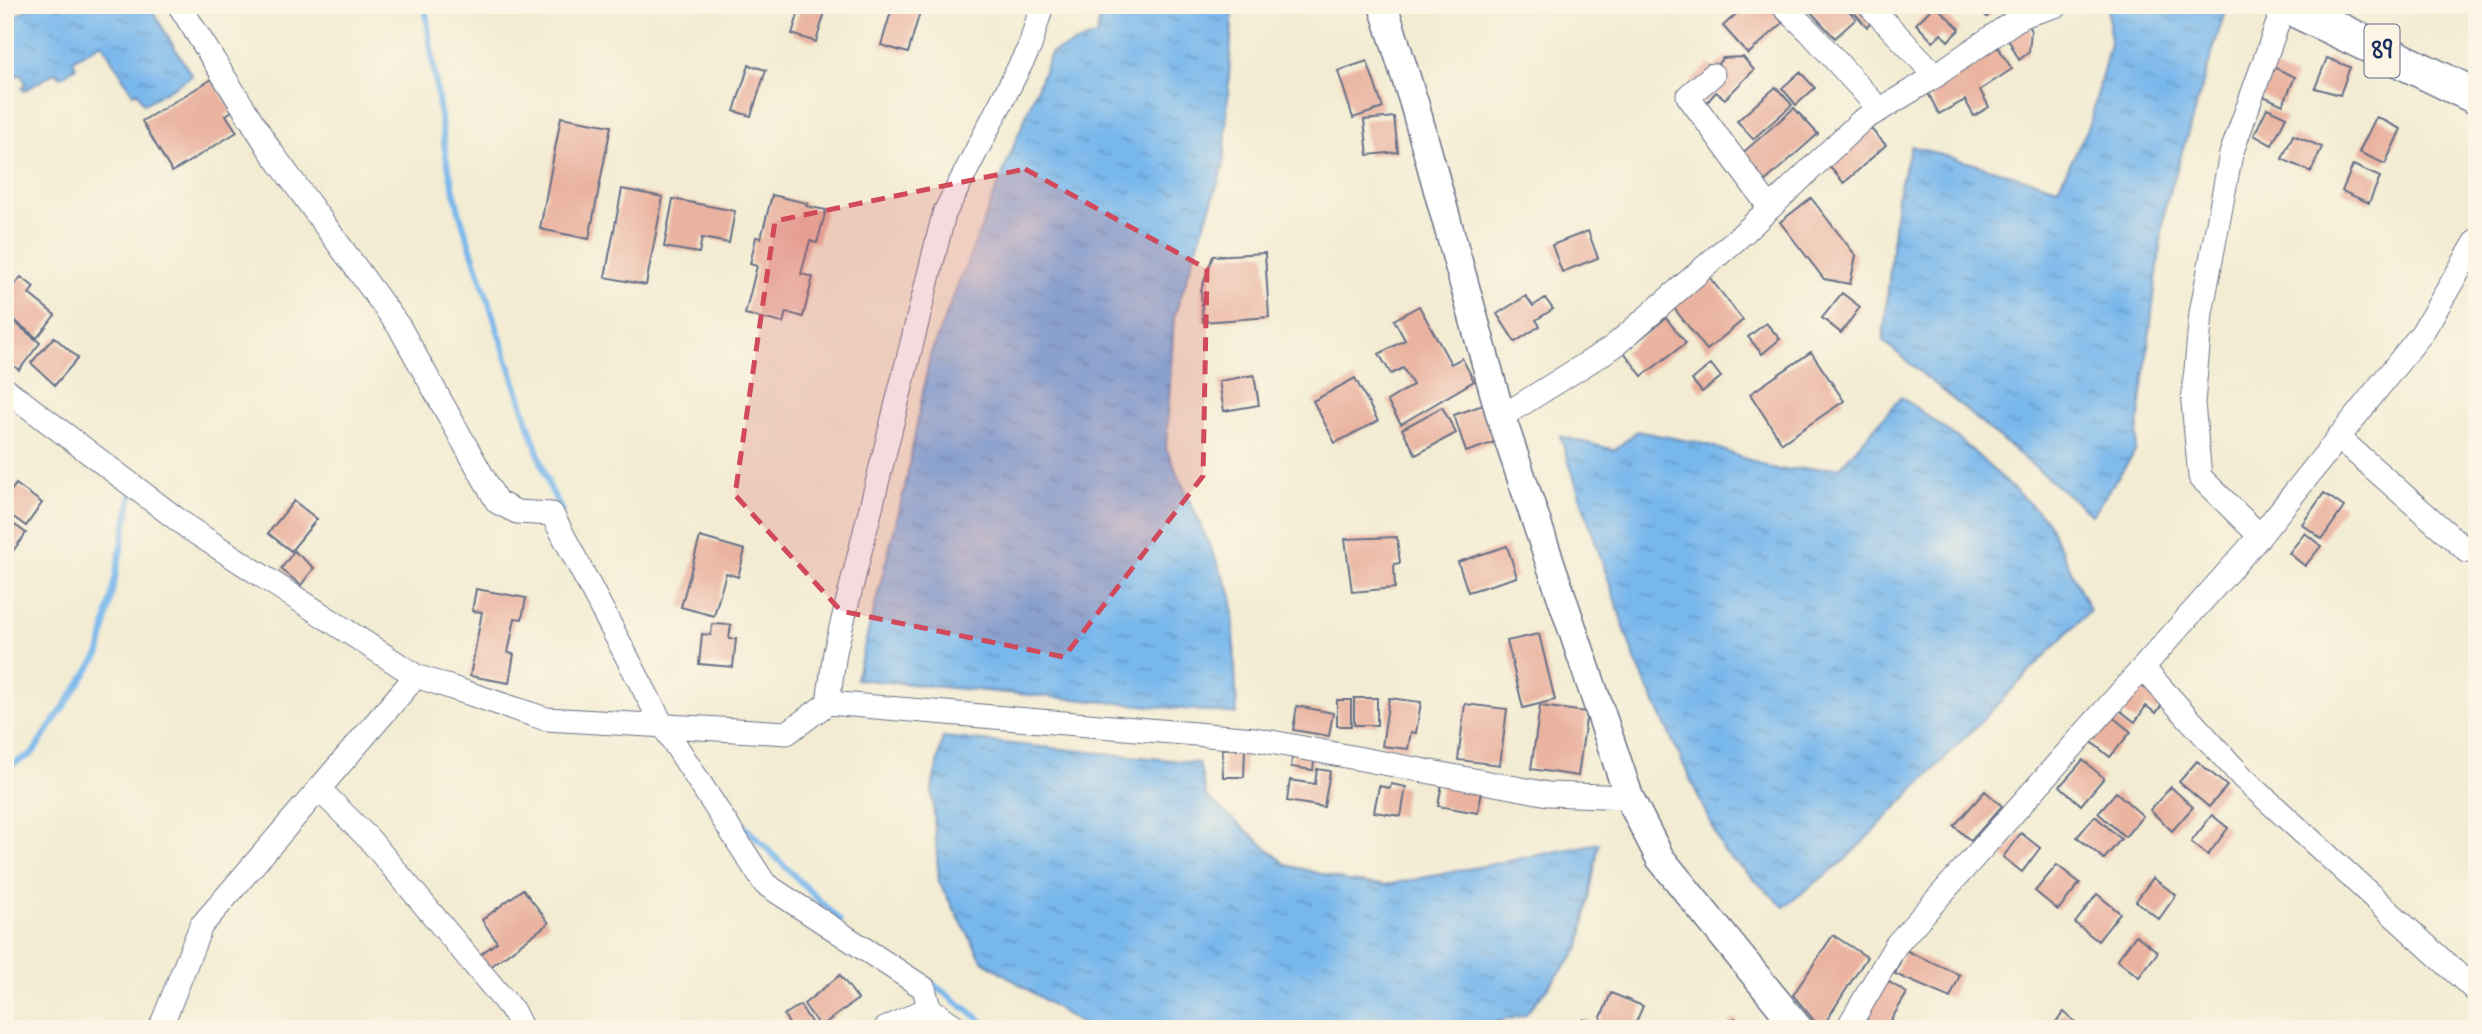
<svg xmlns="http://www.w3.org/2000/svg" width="2482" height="1034" font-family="'Indie Flower',sans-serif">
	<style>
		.water { fill: url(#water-ripples); stroke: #4a73a5; stroke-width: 2 }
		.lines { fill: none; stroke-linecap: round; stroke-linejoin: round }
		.stream { stroke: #78b7ec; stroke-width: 6 }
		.building { fill: #eab3a0 }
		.minor-casing { stroke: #677187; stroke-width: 25 }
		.tertiary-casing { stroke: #677187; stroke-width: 31 }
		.primary-casing { stroke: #677187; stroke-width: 38 }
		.minor { stroke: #fff; stroke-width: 23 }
		.tertiary { stroke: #fff; stroke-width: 28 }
		.primary { stroke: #fff; stroke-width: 35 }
		.marked { fill: #d1495b; fill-opacity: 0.2; stroke: #d1495b; stroke-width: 5; stroke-dasharray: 14 9; stroke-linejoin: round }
		.labels { text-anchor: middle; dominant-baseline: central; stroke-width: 5; stroke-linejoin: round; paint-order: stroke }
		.shield { fill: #fcf5e5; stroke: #5e6a86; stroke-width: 2 }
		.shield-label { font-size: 30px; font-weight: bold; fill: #1b2f5e }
	</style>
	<defs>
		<pattern id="water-ripples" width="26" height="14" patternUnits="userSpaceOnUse" patternTransform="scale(1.75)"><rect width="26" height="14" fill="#78b7ec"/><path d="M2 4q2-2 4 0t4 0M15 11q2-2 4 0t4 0" fill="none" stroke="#6295c2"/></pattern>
	</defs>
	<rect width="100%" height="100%" fill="#fcf5e5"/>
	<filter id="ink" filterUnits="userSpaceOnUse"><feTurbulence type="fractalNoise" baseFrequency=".0143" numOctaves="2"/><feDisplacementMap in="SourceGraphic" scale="14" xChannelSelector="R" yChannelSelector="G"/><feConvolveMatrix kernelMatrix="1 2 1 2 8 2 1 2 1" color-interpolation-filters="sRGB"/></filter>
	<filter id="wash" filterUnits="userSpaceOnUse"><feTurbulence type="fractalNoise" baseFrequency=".00686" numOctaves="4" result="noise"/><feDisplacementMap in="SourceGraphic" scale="28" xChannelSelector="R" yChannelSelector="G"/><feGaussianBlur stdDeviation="1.57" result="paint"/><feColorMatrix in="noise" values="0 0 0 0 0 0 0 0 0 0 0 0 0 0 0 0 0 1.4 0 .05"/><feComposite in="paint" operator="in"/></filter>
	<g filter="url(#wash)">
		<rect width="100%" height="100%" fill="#f3ecd3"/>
		<path class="water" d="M 34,5 L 141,5 L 153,12 L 192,76 L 144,104 L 137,92 L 133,94 L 102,43 L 73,60 L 76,67 L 61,77 L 56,72 L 24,91 L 22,88 L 26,84 L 21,74 L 14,77 L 5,62 L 5,23 Z
			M 1102,5 L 1233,5 L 1224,165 L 1174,317 L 1166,448 L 1232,596 L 1237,714 L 856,679 L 905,487 L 930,355 L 1051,53 L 1097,35 Z
			M 2108,5 L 2227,5 L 2165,208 L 2135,452 L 2092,515 L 1883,341 L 1897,197 L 1911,146 L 2058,188 L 2090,124 L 2110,43 Z
			M 1901,397 L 1963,442 L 2047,520 L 2090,610 L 1845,860 L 1784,907 L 1724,852 L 1635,660 L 1560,436 L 1615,450 L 1637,431 L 1709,445 L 1776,470 L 1840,467 Z
			M 943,737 L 1199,763 L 1206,796 L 1287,865 L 1348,881 L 1386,885 L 1599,843 L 1580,948 L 1525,1015 L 1467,1029 L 1089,1029 L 982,960 L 939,882 L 932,789 Z"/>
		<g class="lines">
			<path class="stream" d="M 425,5 L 446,157 L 460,215 L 549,486 L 562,511
				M 5,768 L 32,754 L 100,653 L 132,494
				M 731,813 L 840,921
				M 930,982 L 993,1029"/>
		</g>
		<g id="blocks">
			<path class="building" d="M 801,5 L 827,5 L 816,42 L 792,34 Z
				M 893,5 L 922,5 L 908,53 L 881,45 Z
				M 1746,5 L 1768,5 L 1783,23 L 1748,54 L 1723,26 Z
				M 1812,5 L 1844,5 L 1856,19 L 1835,38 L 1808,9 Z
				M 1855,5 L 1868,5 L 1878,17 L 1867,27 L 1851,9 Z
				M 1935,5 L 1960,29 L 1948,41 L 1941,34 L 1933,42 L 1916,24 Z
				M 1975,5 L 1999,5 L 1987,17 Z
				M 2026,21 L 2031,31 L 2029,52 L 2019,60 L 2006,35 Z
				M 1998,47 L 2012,69 L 1980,90 L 1989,107 L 1974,116 L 1965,100 L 1939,114 L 1927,91 Z
				M 1743,57 L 1754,70 L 1725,99 L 1716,92 L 1705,105 L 1688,84 L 1708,64 L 1714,68 L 1723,58 Z
				M 2327,58 L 2350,67 L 2340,95 L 2315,88 Z
				M 1367,61 L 1383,108 L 1353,118 L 1338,71 Z
				M 749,65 L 766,70 L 751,116 L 734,111 Z
				M 2273,67 L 2295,77 L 2283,105 L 2261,95 Z
				M 1800,72 L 1815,88 L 1796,105 L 1782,88 Z
				M 212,79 L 232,111 L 226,115 L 237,132 L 172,172 L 142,121 Z
				M 1776,87 L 1792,105 L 1753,139 L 1737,121 Z
				M 1794,108 L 1818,134 L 1763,183 L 1739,156 Z
				M 2267,108 L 2286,117 L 2272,145 L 2254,135 Z
				M 561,117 L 611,126 L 589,239 L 540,229 Z
				M 1394,117 L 1398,152 L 1368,155 L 1364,120 Z
				M 2376,117 L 2401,129 L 2385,164 L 2359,152 Z
				M 1868,126 L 1886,145 L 1844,183 L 1827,164 Z
				M 2293,135 L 2322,147 L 2311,172 L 2282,159 Z
				M 2353,165 L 2380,177 L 2369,203 L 2342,191 Z
				M 622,189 L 663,197 L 646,285 L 605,277 Z
				M 772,195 L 807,203 L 806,206 L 826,210 L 817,243 L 810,241 L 801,274 L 813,277 L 803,317 L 786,312 L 783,323 L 745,314 L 757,266 L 750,264 L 756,237 L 761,238 Z
				M 1811,198 L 1856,256 L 1850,284 L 1824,279 L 1780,222 Z
				M 673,199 L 735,211 L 729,243 L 702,238 L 699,253 L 664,247 Z
				M 1588,231 L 1598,258 L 1562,272 L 1552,245 Z
				M 1265,253 L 1269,317 L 1203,322 L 1201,290 L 1213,256 Z
				M 1706,273 L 1743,320 L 1707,350 L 1669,302 Z
				M 21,277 L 34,287 L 29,294 L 55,315 L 37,338 L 5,313 L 7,307 L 5,297 Z
				M 1842,293 L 1860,307 L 1841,333 L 1822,318 Z
				M 1526,296 L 1533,306 L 1545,298 L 1553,309 L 1536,320 L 1540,326 L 1515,342 L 1497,314 Z
				M 1419,306 L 1451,364 L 1462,358 L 1474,381 L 1401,424 L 1387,401 L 1413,385 L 1403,368 L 1391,374 L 1379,354 L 1405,340 L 1394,320 Z
				M 7,316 L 40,343 L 19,370 L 5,359 Z
				M 1666,318 L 1686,343 L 1642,376 L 1624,352 Z
				M 1766,323 L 1780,339 L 1762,354 L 1748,337 Z
				M 54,337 L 78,358 L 55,385 L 31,363 Z
				M 1811,352 L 1844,401 L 1782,443 L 1750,394 Z
				M 1711,364 L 1721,377 L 1702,392 L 1692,380 Z
				M 1254,375 L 1259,405 L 1224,411 L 1219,381 Z
				M 1355,378 L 1378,421 L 1335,443 L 1313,401 Z
				M 1486,404 L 1498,441 L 1466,452 L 1454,415 Z
				M 1442,407 L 1456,433 L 1416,455 L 1402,429 Z
				M 16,484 L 42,503 L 26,526 L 5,511 L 5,499 Z
				M 2324,493 L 2344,507 L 2322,539 L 2302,524 Z
				M 294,501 L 317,519 L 291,551 L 268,533 Z
				M 5,518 L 26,533 L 5,562 Z
				M 2305,533 L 2321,546 L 2305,566 L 2289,553 Z
				M 700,537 L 745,550 L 738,577 L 726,573 L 714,616 L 681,607 Z
				M 1397,537 L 1400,563 L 1394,564 L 1395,588 L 1352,592 L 1345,539 Z
				M 1507,546 L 1517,577 L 1468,592 L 1458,562 Z
				M 294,551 L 314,568 L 301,585 L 281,569 Z
				M 476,589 L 526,598 L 522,619 L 515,618 L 508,653 L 514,654 L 509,683 L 470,676 L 482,612 L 472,611 Z
				M 712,624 L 731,625 L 729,639 L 736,639 L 733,667 L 699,664 L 702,634 L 711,635 Z
				M 1539,634 L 1555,700 L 1523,708 L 1507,641 Z
				M 2138,683 L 2164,702 L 2156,713 L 2146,706 L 2135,722 L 2118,709 Z
				M 1354,698 L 1377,698 L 1377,725 L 1354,725 Z
				M 1389,698 L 1421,702 L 1416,733 L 1411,732 L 1408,749 L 1382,746 Z
				M 1337,700 L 1351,700 L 1351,726 L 1337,726 Z
				M 1465,704 L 1507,709 L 1500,765 L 1458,760 Z
				M 1297,706 L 1333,713 L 1329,736 L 1293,730 Z
				M 1540,706 L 1587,712 L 1578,776 L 1531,769 Z
				M 2110,715 L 2131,732 L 2110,757 L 2089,740 Z
				M 1245,748 L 1244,777 L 1223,777 L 1222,749 Z
				M 1293,751 L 1315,754 L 1313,770 L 1291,767 Z
				M 2083,760 L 2104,778 L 2081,805 L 2060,786 Z
				M 2197,761 L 2227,786 L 2209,807 L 2179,782 Z
				M 1317,769 L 1330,771 L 1324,807 L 1287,801 L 1290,780 L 1315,784 Z
				M 1443,778 L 1483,785 L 1478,813 L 1438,806 Z
				M 1391,784 L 1406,787 L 1401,816 L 1374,812 L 1379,786 L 1390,788 Z
				M 2171,787 L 2193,807 L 2172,831 L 2150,810 Z
				M 1985,791 L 2002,806 L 1971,841 L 1954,826 Z
				M 2116,792 L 2143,816 L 2125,837 L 2098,813 Z
				M 2212,815 L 2228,828 L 2208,855 L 2191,842 Z
				M 2095,816 L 2121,839 L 2104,859 L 2077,837 Z
				M 2021,833 L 2040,848 L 2022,872 L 2003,857 Z
				M 2057,865 L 2080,883 L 2058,910 L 2035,891 Z
				M 2153,878 L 2176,895 L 2159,919 L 2136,901 Z
				M 523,889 L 549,923 L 486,970 L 477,957 L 497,942 L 482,920 Z
				M 2097,894 L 2120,913 L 2098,941 L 2075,923 Z
				M 1833,935 L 1867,957 L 1821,1029 L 1793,995 Z
				M 2136,935 L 2158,952 L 2139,977 L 2117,960 Z
				M 1905,950 L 1960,975 L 1950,998 L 1895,974 Z
				M 840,975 L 858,999 L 820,1027 L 804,1004 Z
				M 1886,980 L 1907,993 L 1891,1020 L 1903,1029 L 1881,1029 L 1862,1017 Z
				M 1611,993 L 1643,1006 L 1633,1029 L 1579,1029 L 1583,1019 L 1598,1025 Z
				M 800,1005 L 814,1027 L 811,1029 L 792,1029 L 784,1015 Z
				M 2064,1012 L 2083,1029 L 2050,1029 Z
				M 1735,1018 L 1743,1029 L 1722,1029 Z"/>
		</g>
	</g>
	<g filter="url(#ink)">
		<use href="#blocks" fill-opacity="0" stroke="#677187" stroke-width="2"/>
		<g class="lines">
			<g class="minor-casing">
				<path id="minor" d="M 179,5 L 270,150 L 400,328 L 497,502 L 517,512 L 552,514 L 662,724 L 765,884 L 924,988 L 929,1008 L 959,1029
					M 1782,5 L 1810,32 L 1880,110
					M 1869,5 L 1936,76
					M 1713,75 L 1688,96 L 1770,208
					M 5,389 L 190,529 L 416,676 L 546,719 L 787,733 L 828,703 L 1255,739 L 1548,794 L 1629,797
					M 1501,417 L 1613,347 L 1747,230 L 1861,121 L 1929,80 L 2022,16 L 2058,5
					M 2338,437 L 2467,551 L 2477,540
					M 2260,536 L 2200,477 L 2193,403 L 2201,313 L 2231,154 L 2280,17
					M 2143,668 L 2243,778 L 2477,992
					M 828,703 L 835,652 L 944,214 L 1030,46 L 1042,5
					M 319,789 L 370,840 L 513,1011 L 522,1029
					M 160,1029 L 201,926 L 416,676
					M 885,1029 L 929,1008
					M 1847,1029 L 1896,945 L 2260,536 L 2422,333 L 2477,240"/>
			</g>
			<g class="tertiary-casing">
				<path id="tertiary" d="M 1383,5 L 1414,103 L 1501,417 L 1629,797 L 1660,858 L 1799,1029"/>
			</g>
			<g class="primary-casing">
				<path id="primary" d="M 2286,5 L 2477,97"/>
			</g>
			<use href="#minor" class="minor"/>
			<use href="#tertiary" class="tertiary"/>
			<use href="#primary" class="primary"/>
		</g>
	</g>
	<path class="marked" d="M 1025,169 L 1207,269 L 1203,476 L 1064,657 L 841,611 L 735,495 L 775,221 Z"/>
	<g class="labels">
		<rect class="shield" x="2364.5" y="24.5" width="35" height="53" rx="5"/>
		<g class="shield-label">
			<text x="2382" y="51">89</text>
		</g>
	</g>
	<rect width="2482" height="1034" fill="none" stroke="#fcf5e5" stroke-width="28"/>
</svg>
